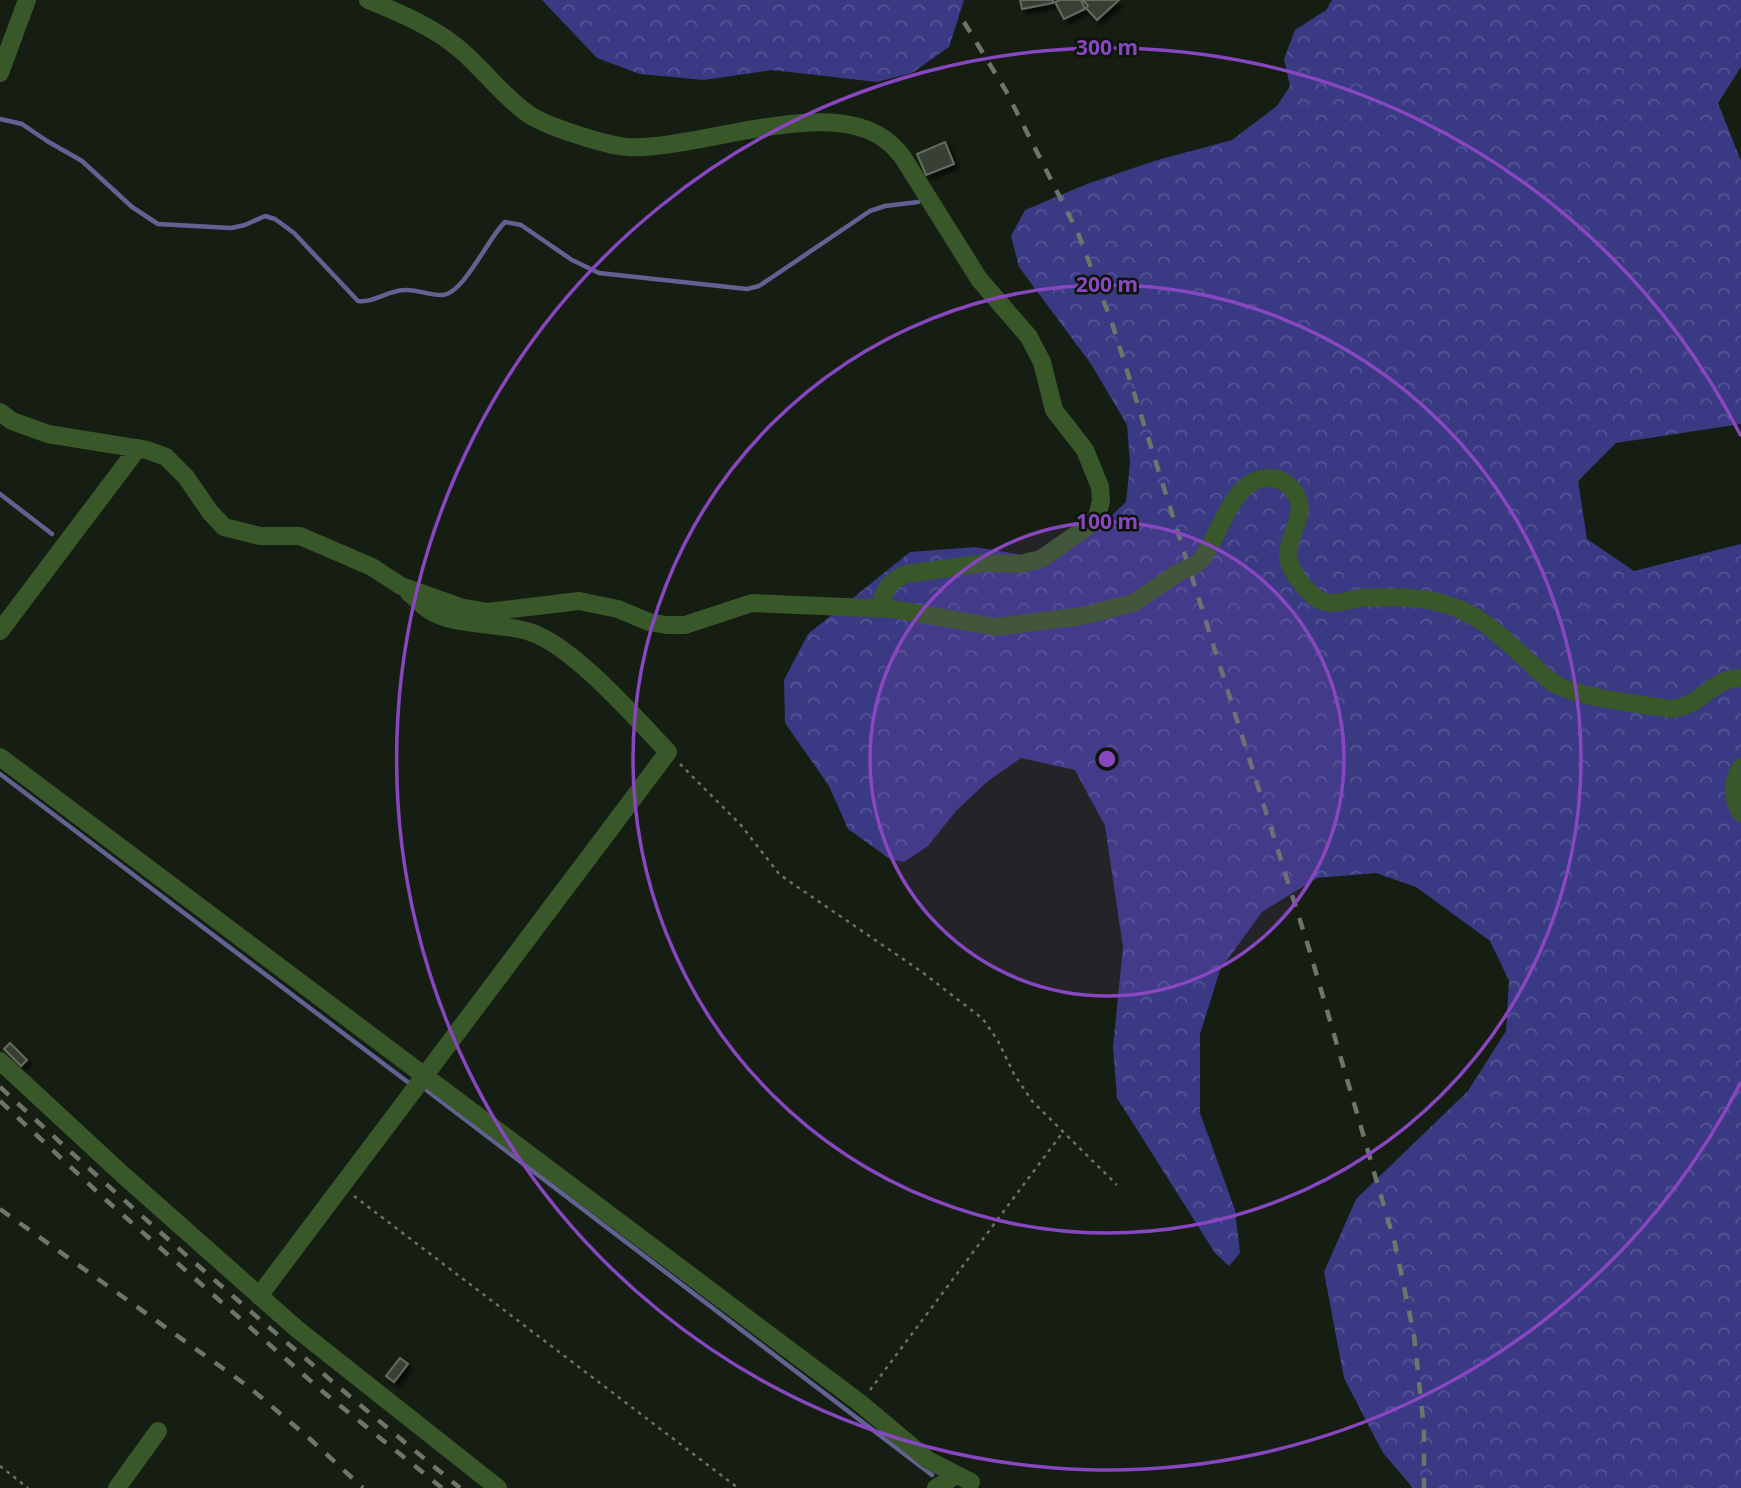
<svg xmlns="http://www.w3.org/2000/svg" width="1741" height="1488" font-family="'Noto Sans',sans-serif">
	<style>
		.forest { fill: url(#forest-crowns) }
		.lines { fill: none; stroke-linecap: round; stroke-linejoin: round }
		.stream { stroke: #626192; stroke-width: 4.5 }
		.building { fill: #394135; stroke: #626c5f; stroke-width: 2; filter: url(#shadow) }
		.path { stroke: #6b7269; stroke-width: 2.5; stroke-dasharray: 3.5 5; stroke-linecap: butt }
		.minor { stroke: #38582a; stroke-width: 18 }
		.rail { stroke: #6e756b; stroke-width: 4.5; stroke-dasharray: 12 12; stroke-linecap: butt }
		.minor-bridge { stroke: #38582a; stroke-width: 18 }
		.ring { fill: none; stroke: #8846c1; stroke-width: 3.5 }
		.centre { fill: #8846c1; stroke: #0d140a; stroke-width: 3.5 }
		.ring-label { font-size: 21px; text-anchor: middle; font-weight: bold; fill: #8846c1; stroke: #0d140a; stroke-width: 5; stroke-linejoin: round; paint-order: stroke }
	</style>
	<defs>
		<pattern id="forest-crowns" width="20" height="18" patternUnits="userSpaceOnUse" patternTransform="scale(1.75)"><rect width="20" height="18" fill="#3a3983"/><path d="M2 6a3 3 0 1 1 6 0M12 15a3 3 0 1 1 6 0" fill="none" stroke="#555594"/></pattern>
		<filter id="shadow"><feDropShadow dx="4.5" dy="4.5" stdDeviation="2" flood-color="#0009"/></filter>
	</defs>
	<rect width="100%" height="100%" fill="#161e13"/>
	<path class="forest" d="M 542,0 L 964,0 L 949,47 L 912,73 L 877,82 L 772,70 L 704,80 L 640,74 L 597,58 Z
		M 1332,0 L 1741,0 L 1741,67 L 1718,103 L 1741,161 L 1741,424 L 1616,443 L 1578,481 L 1587,539 L 1634,571 L 1741,544 L 1741,1488 L 1413,1488 L 1383,1453 L 1344,1378 L 1324,1272 L 1356,1199 L 1468,1091 L 1506,1031 L 1509,981 L 1490,941 L 1416,887 L 1376,873 L 1317,878 L 1262,912 L 1220,970 L 1200,1034 L 1200,1113 L 1235,1210 L 1240,1253 L 1229,1266 L 1215,1253 L 1117,1098 L 1113,1047 L 1123,947 L 1105,826 L 1075,770 L 1021,758 L 988,781 L 956,811 L 928,846 L 904,862 L 890,859 L 848,829 L 829,786 L 785,723 L 784,680 L 808,634 L 910,552 L 975,547 L 1045,559 L 1092,534 L 1126,502 L 1130,464 L 1127,425 L 1091,364 L 1019,267 L 1011,236 L 1025,210 L 1087,184 L 1154,161 L 1232,140 L 1277,106 L 1290,86 L 1284,59 L 1295,30 L 1326,10 Z"/>
	<g class="lines">
		<path class="stream" d="M 0,119 L 22,124 L 47,141 L 82,161 L 132,207 L 158,224 L 231,228 L 245,225 L 265,216 L 275,219 L 294,233 L 358,301 C 375,303 388,290 405,290 C 417,289 430,296 443,295 C 464,293 488,238 505,222 L 521,225 L 572,260 L 599,273 L 747,289 L 759,286 L 774,276 L 870,211 L 885,206 L 918,202
			M 0,494 L 52,534
			M 0,774 L 409,1083
			M 425,1089 L 932,1475"/>
	</g>
	<path class="building" d="M 1020,0 L 1053,0 L 1053,3 L 1022,9 Z
		M 1060,0 L 1081,0 L 1085,9 L 1064,19 L 1055,2 Z
		M 1083,0 L 1119,0 L 1097,20 L 1086,8 L 1088,6 Z
		M 945,142 L 954,164 L 926,175 L 917,154 Z
		M 10,1043 L 27,1060 L 21,1066 L 4,1049 Z
		M 400,1358 L 408,1364 L 394,1382 L 386,1376 Z"/>
	<g class="lines">
		<path class="path" d="M 680,764 L 740,824 L 780,875 L 922,972 L 983,1019 L 998,1041 L 1014,1074 L 1032,1101 L 1117,1185
			M 354,1196 L 738,1488
			M 870,1390 L 1063,1132
			M 0,1466 L 28,1488"/>
		<path class="minor" d="M 368,0 C 400,13 431,26 457,47 C 482,67 501,95 527,113 C 544,126 605,145 627,147 C 697,151 829,94 887,141 C 893,145 897,151 902,156 L 979,279 L 1029,337 L 1042,362 L 1054,410 L 1085,450 L 1100,487 L 1101,501 L 1097,517 L 1087,527 L 1041,559 L 1020,564 L 985,563 L 906,574 C 889,581 883,591 880,608
			M 0,73 L 27,0
			M 0,412 L 12,421 L 48,434 L 147,450 L 166,457 L 186,477 L 210,512 L 224,527 L 260,536 L 300,536 L 372,567 L 401,586 L 463,608 L 487,612 L 579,601 L 618,609 L 649,622 L 666,625 L 685,625 L 752,603 L 892,609 L 996,627 L 1082,616 L 1133,603 L 1179,572
			M 1197,564 C 1221,540 1229,478 1269,478 C 1279,478 1286,482 1292,489 C 1311,511 1289,530 1288,554 C 1287,569 1307,593 1320,600 C 1332,607 1349,599 1362,598 C 1387,597 1416,596 1441,603 C 1478,612 1501,636 1528,661 C 1536,668 1544,677 1552,682 C 1576,698 1641,704 1671,709 C 1705,705 1709,679 1741,678
			M 0,631 L 138,448
			M 0,757 L 860,1403 L 928,1460 L 971,1482
			M 1741,767 C 1731,783 1731,797 1741,813
			M 0,1061 L 122,1174 L 297,1329 L 498,1488
			M 259,1296 L 668,752 C 636,718 573,646 530,632 C 501,622 454,627 429,610 C 422,606 416,598 409,593
			M 117,1488 L 158,1431
			M 936,1488 L 956,1475"/>
		<path class="rail" d="M 964,22 L 1006,91 L 1078,233 L 1112,323 L 1310,952 L 1395,1244 L 1414,1335 L 1424,1429 L 1424,1488
			M 0,1087 C 149,1225 303,1359 460,1488
			M 0,1101 L 106,1200 L 322,1391 L 442,1488
			M 0,1209 L 249,1387 L 310,1439 L 363,1488"/>
		<path class="minor-bridge" d="M 1179,572 L 1197,564"/>
	</g>
	<circle cx="1107" cy="759" r="237" fill="#8846c1" fill-opacity=".12"/>
	<g class="ring">
		<circle cx="1107" cy="759" r="237"/>
		<circle cx="1107" cy="759" r="474"/>
		<path d="M1741 1082A711 711 0 1 1 1741 436"/>
	</g>
	<circle cx="1107" cy="759" r="10" class="centre"/>
	<g class="ring-label">
		<text x="1107" y="55">300 m</text>
		<text x="1107" y="292">200 m</text>
		<text x="1107" y="529">100 m</text>
	</g>
</svg>
